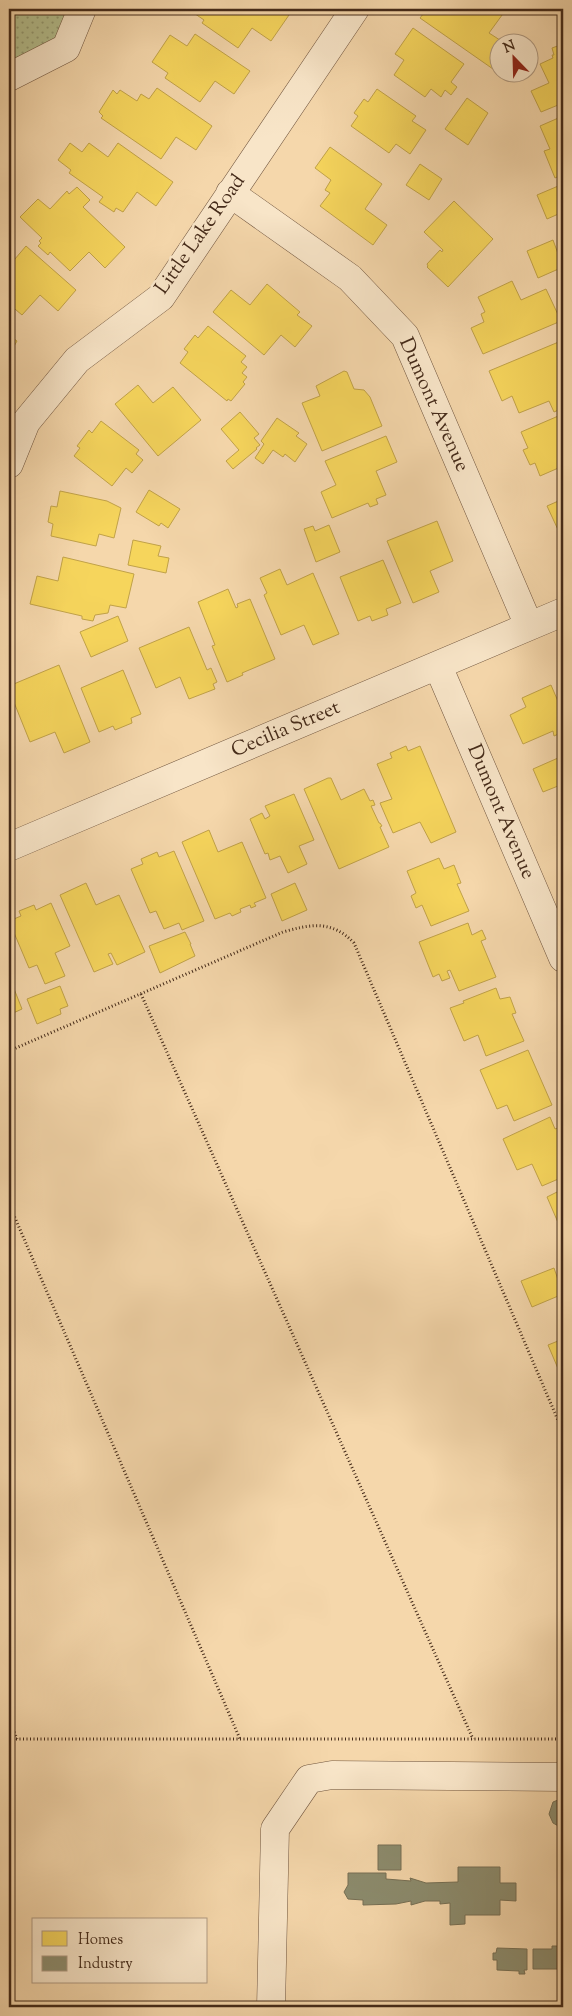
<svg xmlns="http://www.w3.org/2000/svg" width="572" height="2016" font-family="'Sorts Mill Goudy',serif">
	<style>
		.grass { fill: url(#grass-dots); stroke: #7c7454 }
		.homes { fill: #f6d55c; stroke: #c1a248 }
		.industry { fill: #8c8c6e; stroke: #766f54 }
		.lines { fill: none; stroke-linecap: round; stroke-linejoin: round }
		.minor-casing { stroke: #70553e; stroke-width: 29 }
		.path { stroke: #442a19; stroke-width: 3; stroke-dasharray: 1 2.5; stroke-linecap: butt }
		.minor { stroke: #f8e5c8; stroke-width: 28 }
		.labels { text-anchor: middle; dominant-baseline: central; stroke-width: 5; stroke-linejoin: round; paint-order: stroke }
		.street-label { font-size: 20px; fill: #442a19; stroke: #f8e5c8 }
	</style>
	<defs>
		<pattern id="grass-dots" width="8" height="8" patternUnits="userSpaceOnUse" patternTransform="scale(1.25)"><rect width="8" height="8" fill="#b5bf8e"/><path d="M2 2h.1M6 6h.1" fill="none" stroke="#959b73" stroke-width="1.8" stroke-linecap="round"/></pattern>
	</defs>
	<rect width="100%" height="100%" fill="#f5d7ab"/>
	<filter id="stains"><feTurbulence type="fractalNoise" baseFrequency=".004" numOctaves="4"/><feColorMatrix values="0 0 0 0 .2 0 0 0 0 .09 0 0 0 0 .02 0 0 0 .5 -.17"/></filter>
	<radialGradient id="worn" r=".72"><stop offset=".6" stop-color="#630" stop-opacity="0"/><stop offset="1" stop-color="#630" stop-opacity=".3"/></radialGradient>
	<path class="grass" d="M 9,9 L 94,9 L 73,58 L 9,91 Z"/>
	<path class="homes" d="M 188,9 L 279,9 L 289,15 L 271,41 L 252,28 L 238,48 L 202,23 L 204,20 Z
		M 427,9 L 501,9 L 505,11 L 489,33 L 503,42 L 500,42 L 500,72 L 505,72 L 503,76 L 420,18 Z
		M 413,28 L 464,64 L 451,82 L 457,87 L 451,95 L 445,90 L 441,97 L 431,89 L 425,97 L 394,75 L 404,60 L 395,54 Z
		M 195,34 L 250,71 L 234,94 L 215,81 L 200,102 L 165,78 L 168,73 L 152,62 L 170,35 L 187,46 Z
		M 563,44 L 563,103 L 541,112 L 531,91 L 549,83 L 540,64 L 553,58 L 552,55 L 554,55 L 552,48 Z
		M 157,88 L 212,126 L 196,150 L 176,137 L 161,159 L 101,118 L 103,116 L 99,112 L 113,90 L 117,94 L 120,90 L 137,101 L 141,94 L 149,99 Z
		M 377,89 L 416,116 L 412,121 L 426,130 L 410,154 L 396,144 L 389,153 L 351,126 L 358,116 L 354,113 L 364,99 L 368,102 Z
		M 467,98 L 488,113 L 468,145 L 445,129 Z
		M 563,116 L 563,174 L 555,178 L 544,151 L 550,149 L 540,126 Z
		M 70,143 L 82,152 L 89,143 L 108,157 L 118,143 L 173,182 L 156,206 L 137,192 L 123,212 L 116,208 L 114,212 L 99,202 L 103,197 L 69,173 L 71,170 L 58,160 Z
		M 330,147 L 382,184 L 365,209 L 387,225 L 373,245 L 320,206 L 330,193 L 325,190 L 331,180 L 315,168 Z
		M 420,164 L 442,179 L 429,200 L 406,185 Z
		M 563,184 L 563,212 L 547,219 L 537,195 Z
		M 77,187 L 90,200 L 83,207 L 125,247 L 105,268 L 89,252 L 70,271 L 50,252 L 48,255 L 38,246 L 41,243 L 39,241 L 42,238 L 20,217 L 38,199 L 50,209 L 67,191 L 69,194 Z
		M 454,201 L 493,239 L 448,287 L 427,267 L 428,266 L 427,264 L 440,250 L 442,252 L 443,250 L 424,232 Z
		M 553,240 L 563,267 L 538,278 L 527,251 Z
		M 26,246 L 76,290 L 58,311 L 40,295 L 22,315 L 9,304 L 9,266 Z
		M 512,281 L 521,300 L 546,289 L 561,321 L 483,354 L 471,328 L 484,322 L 481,314 L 485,312 L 478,297 Z
		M 267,284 L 300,312 L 297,315 L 312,326 L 295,347 L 281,335 L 264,355 L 213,312 L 231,290 L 250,305 Z
		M 208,326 L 246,356 L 241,362 L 247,367 L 242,373 L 247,377 L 243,382 L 245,384 L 231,401 L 228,399 L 227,401 L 180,363 L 188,352 L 184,349 L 195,335 L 198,338 Z
		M 9,335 L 17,341 L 9,355 Z
		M 561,341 L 563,347 L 563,408 L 554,412 L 549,401 L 519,413 L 512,396 L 502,401 L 489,371 Z
		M 344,371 L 347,372 L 354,389 L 364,390 L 370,397 L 382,426 L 322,451 L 302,403 L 320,396 L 316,386 Z
		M 138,385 L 153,403 L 173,387 L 201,420 L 158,456 L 115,404 Z
		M 240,412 L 259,434 L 254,438 L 260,445 L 256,448 L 257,449 L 233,469 L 226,461 L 239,450 L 221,429 Z
		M 563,414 L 563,466 L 540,476 L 535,463 L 530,465 L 523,450 L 528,448 L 521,432 Z
		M 277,418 L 299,433 L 296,436 L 307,444 L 295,462 L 285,454 L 283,457 L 273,450 L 263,464 L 255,458 L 264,444 L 261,441 Z
		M 101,421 L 139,450 L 136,454 L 143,460 L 132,473 L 126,468 L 112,486 L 74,456 L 80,448 L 77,446 L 89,430 L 92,433 Z
		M 386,436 L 397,462 L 376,471 L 386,495 L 376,499 L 378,504 L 370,507 L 368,503 L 332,518 L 321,492 L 336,485 L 325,461 Z
		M 149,490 L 180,509 L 168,528 L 161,523 L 159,526 L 136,512 Z
		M 60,491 L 107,501 L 121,508 L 114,538 L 99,534 L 96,546 L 51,536 L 53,524 L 48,522 L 51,506 L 57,507 Z
		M 563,499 L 563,533 L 560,534 L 547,506 Z
		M 437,521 L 453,561 L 430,571 L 439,592 L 413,603 L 387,541 Z
		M 329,525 L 340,552 L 316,562 L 304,529 L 313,526 L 315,531 Z
		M 133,540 L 161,546 L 158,556 L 169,558 L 166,573 L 128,565 Z
		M 63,557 L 134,574 L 126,608 L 110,605 L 108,613 L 95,615 L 93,621 L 82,619 L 82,616 L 30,604 L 37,576 L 58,581 Z
		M 383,560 L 401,603 L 386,609 L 388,615 L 372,621 L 370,616 L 358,621 L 340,577 Z
		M 280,569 L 287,585 L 313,573 L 339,634 L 313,645 L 304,625 L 281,635 L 264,595 L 267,593 L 260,578 Z
		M 228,589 L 236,608 L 238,607 L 237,604 L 250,599 L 275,659 L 242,673 L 243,675 L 227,682 L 212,646 L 215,645 L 198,602 Z
		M 118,616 L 128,641 L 91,657 L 80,632 Z
		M 189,627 L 207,670 L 211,668 L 217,682 L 213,684 L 215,689 L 189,699 L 180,677 L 156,688 L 139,648 Z
		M 59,665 L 90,742 L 64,753 L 55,732 L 30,742 L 9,690 L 9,686 Z
		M 123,670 L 141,714 L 131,718 L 132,723 L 115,730 L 113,726 L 99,732 L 81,688 Z
		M 551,685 L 563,713 L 563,732 L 554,736 L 553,731 L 523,744 L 510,715 L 526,707 L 522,698 Z
		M 406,746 L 408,751 L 420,746 L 456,832 L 431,843 L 420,822 L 393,833 L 380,803 L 392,799 L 377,764 L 392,758 L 390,753 Z
		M 558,758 L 563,770 L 563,784 L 543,792 L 533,769 Z
		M 328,778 L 331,778 L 341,800 L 364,789 L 370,801 L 373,800 L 375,805 L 371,806 L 379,823 L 380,823 L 382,826 L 380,827 L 389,847 L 339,869 L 304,789 Z
		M 294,794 L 314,840 L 299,846 L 307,864 L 288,873 L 280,856 L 270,860 L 268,853 L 265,854 L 250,819 L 262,813 L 265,819 L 270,816 L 265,806 Z
		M 209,830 L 218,852 L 242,842 L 266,898 L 254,903 L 256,906 L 251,908 L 250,905 L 240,909 L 241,912 L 232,916 L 230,913 L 215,919 L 182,842 Z
		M 174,851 L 204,921 L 182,930 L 179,923 L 164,929 L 156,911 L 150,913 L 131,869 L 143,864 L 141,859 L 157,852 L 159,857 Z
		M 439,858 L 444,869 L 454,865 L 461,883 L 457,884 L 469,911 L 431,926 L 422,905 L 416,908 L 411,896 L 416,893 L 407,871 Z
		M 86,883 L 96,905 L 119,895 L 145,952 L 117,965 L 111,953 L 108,954 L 113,964 L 94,972 L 60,895 Z
		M 295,883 L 307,910 L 282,921 L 271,894 Z
		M 51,903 L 70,946 L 55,953 L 65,976 L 45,984 L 37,965 L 29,968 L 9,921 L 21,916 L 19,911 L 34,905 L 36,910 Z
		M 468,923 L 472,935 L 482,930 L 486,939 L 481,941 L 496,977 L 459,991 L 450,970 L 447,971 L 450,978 L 442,981 L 439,974 L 433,977 L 419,942 Z
		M 185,932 L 191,944 L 190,944 L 195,956 L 160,973 L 149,946 Z
		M 9,976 L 22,1009 L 9,1015 Z
		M 60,986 L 68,1006 L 60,1009 L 61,1014 L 37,1024 L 27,999 Z
		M 496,988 L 500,999 L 510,997 L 516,1013 L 512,1014 L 524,1041 L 486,1056 L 478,1035 L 464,1041 L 450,1008 L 464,1003 L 463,1001 Z
		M 528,1050 L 552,1105 L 514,1121 L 507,1105 L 497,1109 L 480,1070 Z
		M 550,1117 L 555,1129 L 560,1127 L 563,1134 L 563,1177 L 542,1186 L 532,1164 L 517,1170 L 503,1139 Z
		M 563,1189 L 563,1234 L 547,1197 Z
		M 554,1268 L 563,1294 L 532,1307 L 521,1281 Z
		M 563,1339 L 563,1377 L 562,1378 L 548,1345 Z"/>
	<path class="industry" d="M 563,1798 L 563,1828 L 562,1828 L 553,1823 L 549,1814 L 553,1802 Z
		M 378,1845 L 401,1845 L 401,1870 L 378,1870 Z
		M 458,1867 L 500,1867 L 500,1883 L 516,1883 L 516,1901 L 500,1900 L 500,1915 L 465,1915 L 465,1924 L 450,1925 L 450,1903 L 440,1904 L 440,1901 L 425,1901 L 411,1905 L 411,1901 L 396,1904 L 363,1905 L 363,1900 L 348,1899 L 344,1892 L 348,1885 L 348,1873 L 386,1873 L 386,1879 L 411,1881 L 410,1878 L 426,1883 L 458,1882 Z
		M 552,1946 L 559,1946 L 559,1949 L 563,1949 L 563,1969 L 533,1969 L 533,1949 L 552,1949 Z
		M 497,1948 L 527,1949 L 527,1970 L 524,1970 L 525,1974 L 519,1974 L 519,1971 L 497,1970 L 497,1960 L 493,1960 L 493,1953 L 496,1953 Z"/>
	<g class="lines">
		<g class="minor-casing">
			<path id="minor" d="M 9,77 L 66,48 L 82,9
				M 230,193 L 350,278 L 405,336 L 529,626
				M 9,464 L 26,422 L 77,360 L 161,297 L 355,9
				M 438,666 L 563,958
				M 9,847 L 563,612
				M 271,2007 L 275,1829 L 309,1779 L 332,1775 L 563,1777"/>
		</g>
		<path class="path" d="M 9,13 L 13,9
			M 141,994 L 473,1739
			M 9,1051 L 283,932 C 311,924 332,920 354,943 L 563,1432
			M 9,1204 L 240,1739
			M 9,1719 L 17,1739
			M 9,1739 L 563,1739"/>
		<use href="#minor" class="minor"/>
	</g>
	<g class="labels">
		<g class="street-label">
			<text transform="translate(201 235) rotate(-55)">Little Lake Road</text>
			<text transform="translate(433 405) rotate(66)">Dumont Avenue</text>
			<text transform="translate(286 730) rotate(-23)">Cecilia Street</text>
			<text transform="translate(500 812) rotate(67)">Dumont Avenue</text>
		</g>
	</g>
	<rect width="572" height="2016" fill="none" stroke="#f5d7ab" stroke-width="30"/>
	<rect x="10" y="10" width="552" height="1996" fill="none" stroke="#442a19" stroke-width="2.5"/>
	<rect x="15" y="15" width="542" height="1986" fill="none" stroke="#442a19"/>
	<rect x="32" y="1918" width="175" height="65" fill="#f8e5c8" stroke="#b09a82"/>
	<rect x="42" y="1931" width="25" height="15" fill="#f6d55c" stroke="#b09a82"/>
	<text x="78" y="1944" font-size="15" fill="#442a19">Homes</text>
	<rect x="42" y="1956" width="25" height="15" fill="#8c8c6e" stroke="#b09a82"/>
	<text x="78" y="1968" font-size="15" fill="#442a19">Industry</text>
	<g transform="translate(514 58) rotate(337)"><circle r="24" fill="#f8e5c8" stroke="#b09a82"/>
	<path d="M0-4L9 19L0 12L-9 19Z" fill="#8f2418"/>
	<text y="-8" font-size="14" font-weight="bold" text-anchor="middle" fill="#442a19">N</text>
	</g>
	<rect width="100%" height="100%" filter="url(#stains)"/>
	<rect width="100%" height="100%" fill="url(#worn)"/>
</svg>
